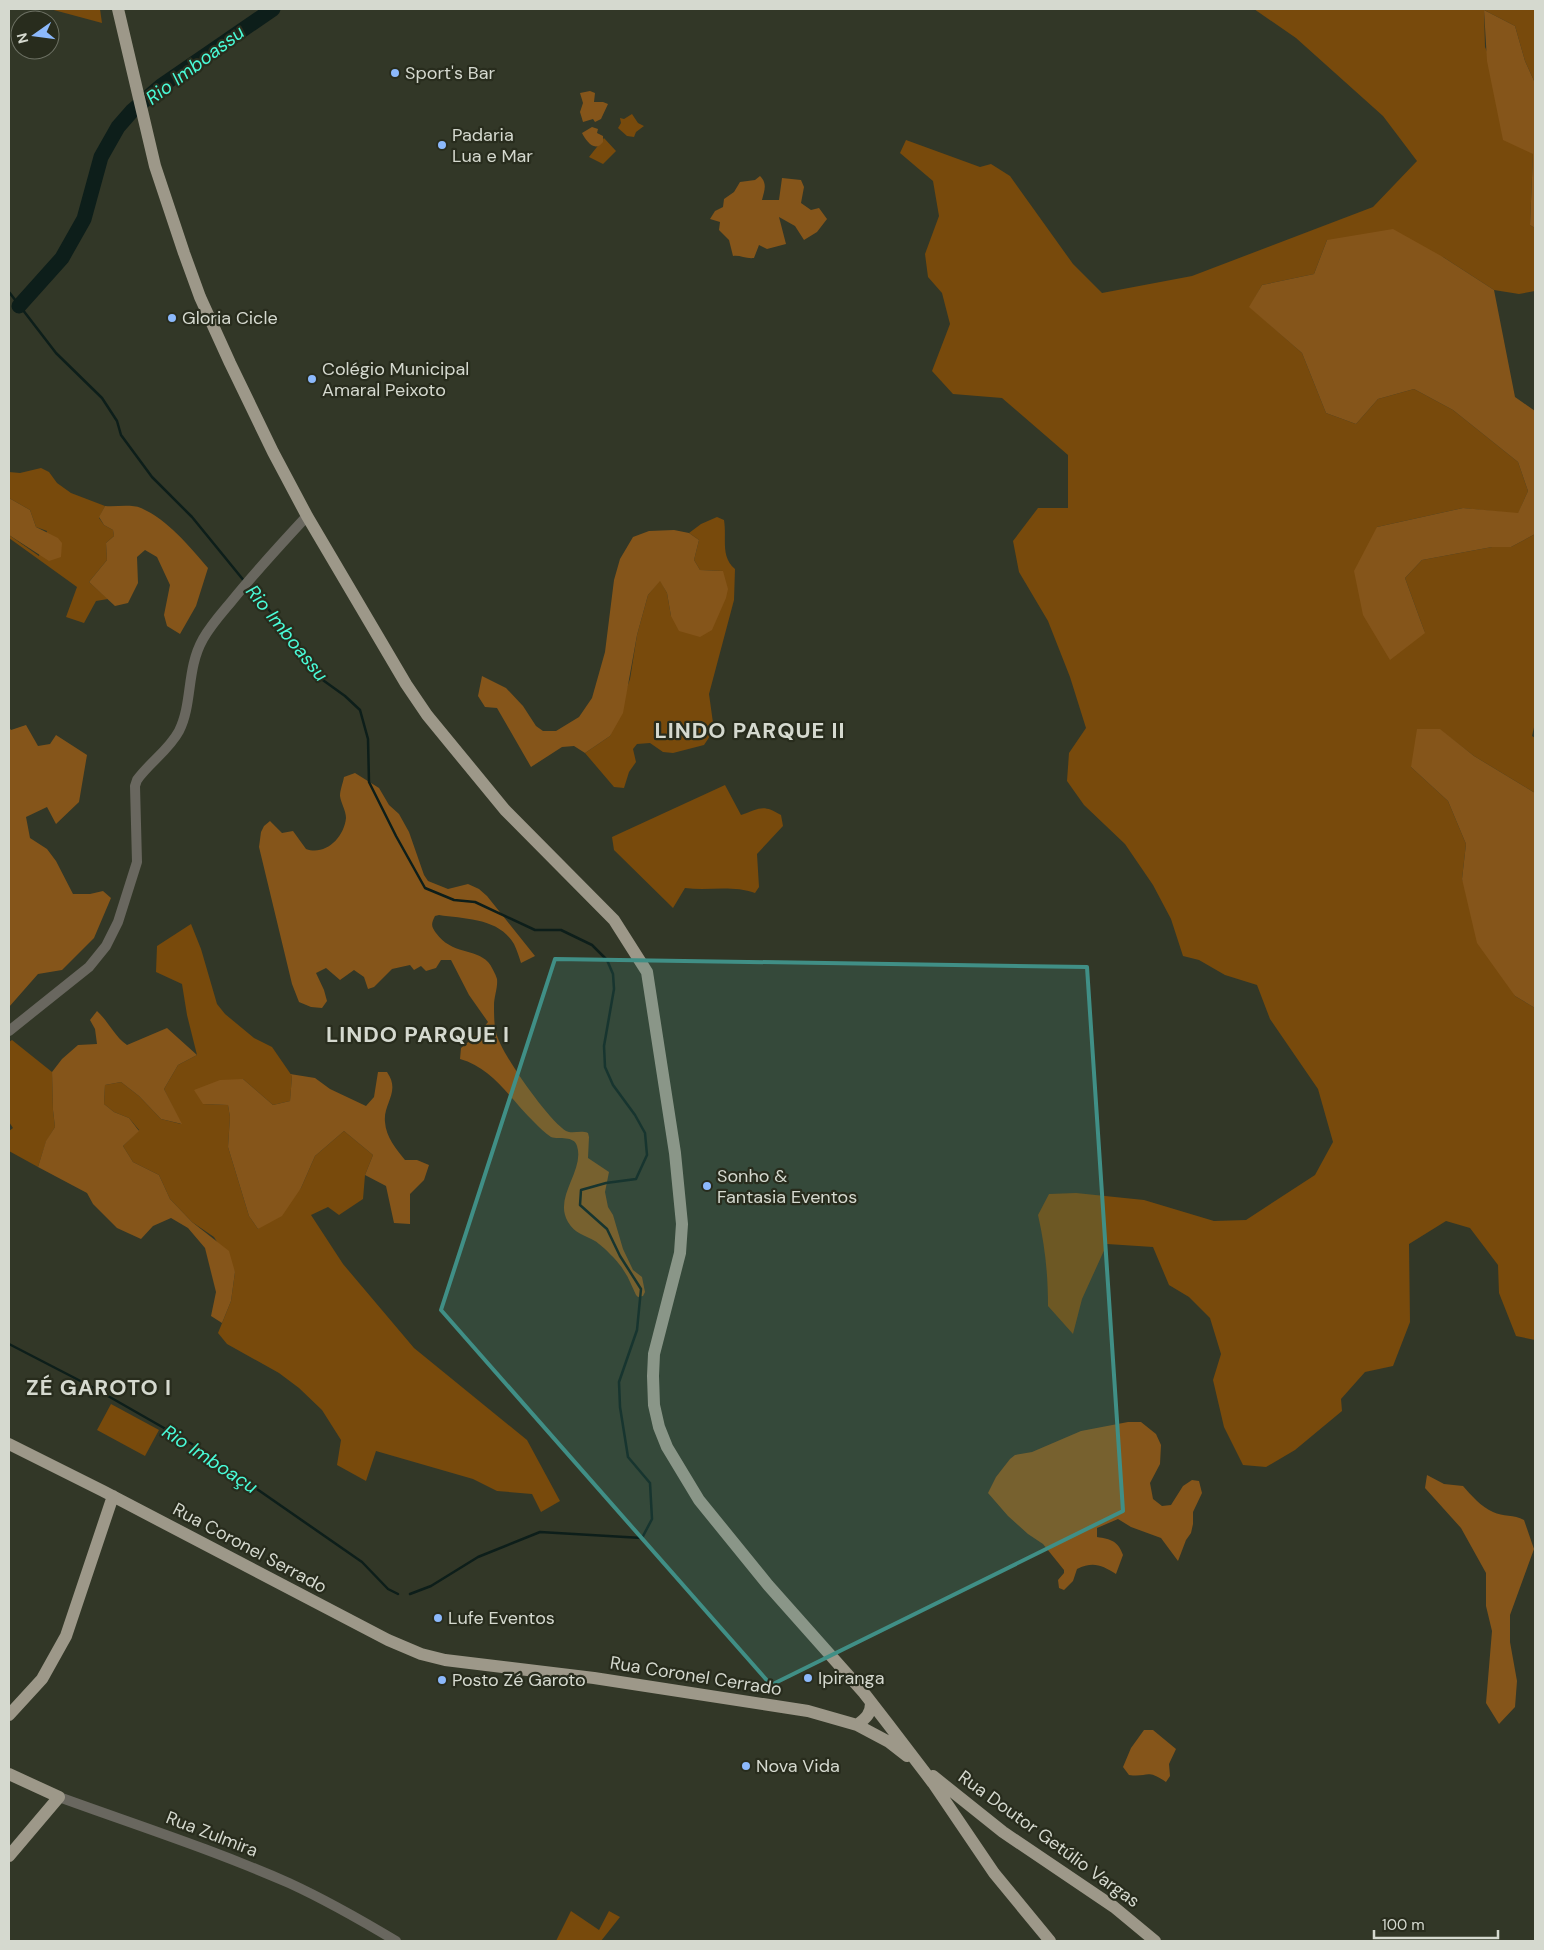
<svg xmlns="http://www.w3.org/2000/svg" width="1544" height="1950" font-family="'DM Sans',sans-serif">
	<style>
		.green { fill: #784a0c }
		.forest { fill: #85551a }
		.lines { fill: none; stroke-linecap: round; stroke-linejoin: round }
		.stream { stroke: #0d1e1a; stroke-width: 2.5 }
		.river { stroke: #0d1e1a; stroke-width: 15 }
		.minor { stroke: #69675f; stroke-width: 10 }
		.major { stroke: #9d9889; stroke-width: 12 }
		.marked { fill: #408f86; fill-opacity: 0.2; stroke: #408f86; stroke-width: 4; stroke-linejoin: round }
		.poi-dot { fill: #8cb9fc; stroke: #282c1d; stroke-width: 2 }
		.labels { text-anchor: middle; dominant-baseline: central; stroke-width: 4.5; stroke-linejoin: round; paint-order: stroke }
		.poi-label { font-size: 18px; fill: #d5d9cf; stroke: #282c1d; text-anchor: start }
		.street-label { font-size: 18px; fill: #d5d9cf; stroke: #282c1d }
		.water-label { font-size: 19px; font-style: italic; fill: #49fbd8; stroke: #282c1d }
		.district-label { font-size: 22px; font-weight: bold; letter-spacing: 1px; fill: #d5d9cf; stroke: #282c1d }
	</style>
	<rect width="100%" height="100%" fill="#323727"/>
	<path class="green" d="M 50,9 L 100,9 L 102,23 Z
		M 1254,9 L 1535,9 L 1535,83 L 1525,61 L 1515,26 L 1484,10 L 1485,47 L 1533,154 L 1530,225 L 1535,228 L 1535,291 L 1519,294 L 1494,290 L 1443,257 L 1327,240 L 1314,274 L 1262,285 L 1250,307 L 1302,353 L 1326,413 L 1356,424 L 1378,399 L 1414,389 L 1453,410 L 1518,462 L 1528,491 L 1518,514 L 1463,508 L 1377,527 L 1425,633 L 1405,578 L 1422,560 L 1492,547 L 1511,547 L 1535,534 L 1535,723 L 1532,736 L 1535,738 L 1535,793 L 1474,756 L 1439,729 L 1411,767 L 1448,801 L 1466,844 L 1462,879 L 1515,996 L 1535,1008 L 1535,1340 L 1516,1336 L 1499,1293 L 1498,1265 L 1470,1228 L 1446,1221 L 1409,1244 L 1410,1322 L 1393,1366 L 1365,1372 L 1341,1399 L 1342,1411 L 1295,1450 L 1266,1467 L 1243,1465 L 1224,1427 L 1213,1380 L 1221,1354 L 1210,1318 L 1189,1297 L 1169,1285 L 1153,1247 L 1107,1244 L 1082,1299 L 1073,1334 L 1048,1306 C 1048,1274 1045,1246 1038,1215 L 1049,1194 L 1076,1193 L 1144,1200 L 1214,1221 L 1246,1220 L 1315,1175 L 1333,1142 L 1318,1089 L 1270,1019 L 1257,985 L 1225,975 L 1199,960 L 1183,956 L 1171,919 L 1153,885 L 1125,844 L 1084,805 L 1067,781 L 1069,753 L 1086,728 L 1070,677 L 1048,621 L 1019,572 L 1013,541 L 1038,508 L 1068,508 L 1068,455 L 1002,398 L 953,394 L 932,371 L 950,324 L 942,293 L 928,277 L 925,254 L 939,216 L 933,181 L 900,153 L 906,140 L 980,167 L 991,164 L 1010,176 L 1073,264 L 1102,293 L 1192,276 L 1373,207 L 1417,161 L 1383,116 L 1296,38 Z
		M 632,114 L 638,123 L 644,126 L 636,132 L 634,137 L 627,136 L 618,128 L 621,123 L 620,118 L 624,119 Z
		M 604,138 L 616,151 L 603,164 L 589,157 Z
		M 41,468 L 49,472 L 57,483 L 71,493 L 105,506 L 99,518 L 104,525 L 113,530 L 114,536 L 106,543 L 107,560 L 89,582 L 108,599 L 96,601 L 84,623 L 66,617 L 77,587 L 9,538 L 9,535 L 39,556 L 47,531 L 36,527 L 30,510 L 9,498 L 9,472 L 20,473 Z
		M 717,517 L 724,520 C 727,539 720,556 735,569 L 734,600 L 709,694 L 714,730 L 704,745 L 673,753 L 663,752 L 650,743 L 637,744 L 633,749 L 636,762 L 629,772 L 624,788 L 614,787 L 585,753 L 610,736 L 630,679 L 637,635 L 648,595 L 660,580 L 667,593 L 671,616 L 723,571 L 700,570 L 694,560 L 699,540 L 689,533 L 701,524 Z
		M 725,785 L 741,815 C 760,808 763,804 781,815 L 783,826 L 757,854 L 759,887 L 755,893 C 733,885 708,891 685,888 L 673,908 L 614,850 L 612,837 Z
		M 191,924 L 201,949 L 217,1004 L 225,1014 L 254,1038 L 272,1047 L 292,1076 L 290,1101 L 273,1105 L 243,1079 L 203,1104 L 228,1105 L 230,1117 L 228,1147 L 249,1216 L 258,1229 L 301,1188 L 315,1156 L 344,1131 L 373,1155 L 365,1175 L 363,1199 L 339,1215 L 328,1207 L 311,1215 L 343,1264 L 414,1348 L 527,1440 L 560,1501 L 541,1512 L 532,1494 L 497,1491 L 473,1479 L 376,1451 L 366,1481 L 337,1465 L 341,1440 L 322,1410 L 299,1388 L 279,1373 L 227,1344 L 218,1333 L 231,1301 L 235,1272 L 214,1237 L 192,1222 L 170,1199 L 159,1175 L 133,1162 L 123,1146 L 139,1130 L 129,1118 L 114,1112 L 104,1104 L 105,1085 L 121,1082 L 139,1096 L 161,1119 L 181,1124 L 164,1089 L 178,1065 L 197,1055 L 187,1015 L 182,984 L 156,972 L 157,946 Z
		M 12,1040 L 52,1072 L 53,1110 L 55,1127 L 46,1142 L 38,1167 L 9,1151 L 9,1131 L 13,1128 L 9,1122 L 9,1042 Z
		M 111,1404 L 159,1430 L 145,1456 L 97,1430 Z
		M 571,1911 L 599,1930 L 609,1911 L 620,1917 L 601,1941 L 556,1941 Z"/>
	<path class="forest" d="M 1484,10 L 1515,26 L 1525,61 L 1535,83 L 1535,228 L 1530,225 L 1533,154 L 1503,140 L 1487,61 Z
		M 590,91 L 595,93 L 594,102 L 603,102 L 608,104 L 601,119 L 595,122 L 593,119 L 583,122 L 580,112 L 583,103 L 580,93 Z
		M 592,127 L 598,129 L 597,133 L 603,136 L 603,142 C 595,153 586,141 582,133 Z
		M 760,176 C 768,184 764,191 762,200 L 779,200 L 782,178 L 801,180 L 804,187 L 801,203 L 811,210 L 819,208 L 827,219 L 817,232 L 804,240 L 795,226 L 779,217 L 786,244 L 767,249 L 759,245 L 754,258 C 746,259 740,255 733,256 L 729,240 L 719,230 L 720,222 L 710,219 L 715,211 L 723,207 L 724,199 L 734,192 L 740,182 L 755,180 Z
		M 1393,229 L 1443,257 L 1494,290 L 1515,397 L 1535,411 L 1535,534 L 1511,547 L 1492,547 L 1422,560 L 1405,578 L 1425,633 L 1390,660 L 1363,615 L 1354,571 L 1377,527 L 1463,508 L 1518,513 L 1528,491 L 1518,462 L 1453,410 L 1414,389 L 1378,399 L 1356,424 L 1326,413 L 1302,353 L 1249,307 L 1262,285 L 1314,274 L 1327,240 Z
		M 9,498 L 30,510 L 36,527 L 58,538 L 62,543 L 61,557 L 49,561 L 9,535 Z
		M 105,506 C 116,507 131,504 141,508 C 168,520 189,546 208,568 L 196,606 L 180,634 L 167,626 L 164,615 L 170,585 L 157,557 L 145,550 L 137,557 L 138,583 L 128,603 L 115,606 L 89,582 L 107,560 L 106,543 L 114,536 L 113,530 L 104,525 L 99,517 Z
		M 674,530 L 689,533 L 699,540 L 694,560 L 700,570 L 723,571 L 728,589 L 726,598 L 712,630 L 700,637 L 679,631 L 671,616 L 667,593 L 660,581 L 648,595 L 637,635 L 623,713 L 610,736 L 585,753 L 574,746 L 562,747 L 531,767 L 497,708 L 485,707 L 478,696 L 482,676 L 506,688 L 523,706 L 536,726 L 543,731 L 556,731 L 579,717 L 592,698 L 605,652 L 614,580 L 620,559 L 633,537 L 649,531 Z
		M 26,725 L 38,746 L 50,744 L 56,735 L 87,755 L 79,802 L 56,824 L 47,807 L 26,817 L 30,838 L 47,849 L 56,861 L 73,894 L 90,894 L 103,891 L 111,898 L 94,938 L 62,970 L 38,974 L 9,1007 L 9,727 L 11,730 Z
		M 1417,729 L 1440,729 L 1474,756 L 1535,793 L 1535,1008 L 1515,996 L 1477,943 L 1462,879 L 1466,844 L 1448,801 L 1411,767 Z
		M 355,773 L 379,788 L 389,805 L 399,814 L 409,832 L 424,875 L 428,881 L 448,889 L 468,884 L 479,889 L 487,896 L 535,956 L 521,963 C 519,957 517,950 514,944 C 499,918 465,919 439,915 L 435,916 C 431,924 431,926 436,933 C 452,955 475,948 488,962 C 491,965 496,975 497,979 C 498,987 494,997 494,1005 C 494,1014 494,1024 496,1032 C 499,1051 549,1121 566,1131 C 572,1134 581,1130 588,1133 L 589,1137 L 588,1158 L 609,1172 L 605,1192 L 608,1207 L 613,1215 L 623,1249 L 633,1270 L 642,1277 L 645,1292 L 643,1296 L 638,1297 L 636,1295 C 632,1287 629,1278 624,1271 C 620,1263 603,1246 595,1241 C 585,1235 575,1234 568,1222 C 553,1197 585,1171 577,1146 C 574,1135 559,1140 551,1137 C 545,1133 539,1127 534,1122 C 511,1100 493,1068 460,1059 L 461,1048 L 479,1033 L 488,1022 L 469,995 L 451,960 L 441,960 L 436,968 L 426,971 L 421,966 L 414,970 L 410,965 L 392,969 L 374,987 L 368,989 L 364,977 L 354,970 L 340,980 L 326,968 L 316,973 L 324,990 L 327,1001 L 322,1008 L 311,1007 L 299,1002 L 292,984 L 259,847 L 261,832 L 264,826 L 270,821 L 282,833 L 293,831 L 306,849 C 325,856 344,838 346,818 C 346,811 341,803 340,796 C 340,790 343,783 344,777 Z
		M 97,1011 C 109,1022 114,1036 127,1045 L 167,1028 L 197,1055 L 178,1065 L 164,1089 L 182,1124 L 161,1119 L 139,1096 L 121,1082 L 105,1085 L 104,1104 L 114,1112 L 129,1118 L 139,1131 L 123,1146 L 133,1162 L 159,1175 L 170,1199 L 192,1222 L 229,1251 L 235,1272 L 231,1301 L 222,1323 L 211,1316 L 216,1292 L 205,1248 L 188,1228 L 171,1218 L 153,1226 L 141,1239 L 117,1228 L 93,1204 L 87,1193 L 38,1167 L 46,1141 L 55,1127 L 53,1110 L 52,1072 L 62,1059 L 78,1045 L 97,1044 L 95,1029 L 90,1020 Z
		M 378,1072 L 387,1072 C 401,1092 383,1103 385,1122 C 386,1137 396,1149 405,1160 L 417,1160 L 429,1165 L 424,1180 L 410,1194 L 410,1224 L 394,1223 L 386,1186 L 365,1175 L 373,1155 L 344,1131 L 315,1156 L 301,1188 L 282,1216 L 258,1229 L 249,1216 L 228,1147 L 230,1117 L 228,1105 L 203,1104 L 194,1090 L 220,1080 L 243,1079 L 273,1105 L 290,1101 L 292,1076 L 290,1074 L 315,1078 L 330,1089 L 366,1106 L 374,1097 Z
		M 1128,1422 L 1141,1422 L 1156,1434 L 1161,1445 L 1160,1464 L 1150,1483 L 1153,1499 L 1162,1506 L 1171,1505 L 1183,1486 L 1192,1480 L 1199,1481 L 1202,1493 L 1193,1512 L 1193,1524 L 1191,1533 L 1186,1540 L 1178,1561 L 1161,1538 L 1131,1527 L 1118,1519 L 1097,1528 L 1097,1537 C 1111,1539 1118,1541 1123,1555 L 1116,1574 C 1102,1565 1093,1561 1077,1569 L 1073,1581 L 1064,1590 L 1059,1588 L 1058,1580 L 1064,1573 L 1064,1570 L 1043,1544 L 1028,1534 L 1008,1516 L 988,1493 L 996,1477 L 1010,1459 L 1015,1455 L 1032,1452 L 1081,1431 Z
		M 1427,1475 L 1444,1484 L 1463,1486 C 1471,1495 1481,1507 1493,1512 C 1503,1517 1514,1514 1524,1520 L 1534,1549 L 1510,1615 L 1510,1642 L 1517,1681 L 1515,1707 L 1499,1724 L 1486,1703 L 1492,1631 L 1486,1606 L 1486,1573 L 1461,1528 L 1425,1488 Z
		M 1144,1730 L 1153,1730 L 1176,1749 L 1169,1764 L 1170,1776 L 1166,1782 C 1146,1768 1148,1778 1129,1775 L 1123,1767 L 1131,1748 Z"/>
	<g class="lines">
		<path class="stream" d="M 9,292 L 56,353 L 102,398 L 117,421 L 121,435 L 152,477 L 192,517 L 245,582
			M 249,586 L 302,649 L 320,678 L 345,696 L 360,710 L 368,739 L 369,782 L 396,836 L 425,888 L 454,900 L 475,902 L 535,930 L 561,930 L 592,945 L 607,960 L 613,974 L 614,989 L 604,1046 L 605,1067 L 613,1085 L 635,1115 L 645,1133 L 647,1155 L 636,1179 L 606,1183 L 581,1190 L 580,1205 L 607,1229 L 620,1256 L 641,1289 L 637,1330 L 619,1382 L 620,1407 L 628,1457 L 650,1483 L 652,1519 L 642,1538 L 540,1532 L 478,1557 L 431,1586 L 410,1594
			M 9,1344 L 94,1388 L 192,1444 L 362,1562 L 388,1589 L 398,1594"/>
		<path class="river" d="M 19,306 L 62,258 L 84,219 L 101,157 L 118,127 L 132,111 L 161,86 L 273,9"/>
		<path class="minor" d="M 9,1031 L 89,967 L 106,946 L 118,922 L 137,862 L 135,786 L 137,780 C 149,763 169,750 179,731 C 193,703 186,669 203,639 C 211,625 221,614 231,602 C 255,572 281,544 307,516
			M 59,1797 C 136,1825 214,1850 289,1883 C 326,1900 361,1920 396,1941"/>
		<path class="major" d="M 118,9 L 155,166 L 184,253 L 200,297 L 230,363 L 273,452 L 307,516 L 406,684 L 427,715 L 505,810 L 614,920 L 647,972 L 675,1153 L 682,1224 L 680,1253 L 654,1354 L 653,1376 L 654,1405 L 659,1427 L 667,1447 L 699,1500 L 768,1585 L 864,1693 L 888,1724 L 933,1783 L 994,1873 L 1050,1941
			M 9,1444 L 103,1491 L 388,1640 L 421,1654 L 445,1660 L 594,1678 L 808,1711 L 857,1725 L 889,1742 L 907,1756
			M 9,1715 L 42,1679 L 66,1636 L 113,1496
			M 857,1725 C 866,1718 871,1714 871,1703
			M 9,1774 L 59,1797 L 9,1856
			M 933,1776 L 1003,1832 L 1114,1907 L 1155,1941"/>
	</g>
	<path class="marked" d="M 555,959 L 1087,967 L 1123,1511 L 771,1685 L 441,1310 Z"/>
	<g class="poi-dot">
		<circle cx="395" cy="73" r="5"/>
		<circle cx="442" cy="145" r="5"/>
		<circle cx="172" cy="318" r="5"/>
		<circle cx="312" cy="379" r="5"/>
		<circle cx="707" cy="1186" r="5"/>
		<circle cx="438" cy="1618" r="5"/>
		<circle cx="808" cy="1678" r="5"/>
		<circle cx="442" cy="1680" r="5"/>
		<circle cx="746" cy="1766" r="5"/>
	</g>
	<g class="labels">
		<g class="poi-label">
			<text x="405" y="73">Sport's Bar</text>
			<text x="452" y="135">Padaria<tspan x="452" dy="21">Lua e Mar</tspan></text>
			<text x="182" y="318">Gloria Cicle</text>
			<text x="322" y="369">Colégio Municipal<tspan x="322" dy="21">Amaral Peixoto</tspan></text>
			<text x="717" y="1176">Sonho &amp;<tspan x="717" dy="21">Fantasia Eventos</tspan></text>
			<text x="448" y="1618">Lufe Eventos</text>
			<text x="818" y="1678">Ipiranga</text>
			<text x="452" y="1680">Posto Zé Garoto</text>
			<text x="756" y="1766">Nova Vida</text>
		</g>
		<g class="street-label">
			<text transform="translate(250 1548) rotate(28)">Rua Coronel Serrado</text>
			<text transform="translate(696 1676) rotate(9)">Rua Coronel Cerrado</text>
			<text transform="translate(212 1834) rotate(21)">Rua Zulmira</text>
			<text transform="translate(1049 1839) rotate(36)">Rua Doutor Getúlio Vargas</text>
		</g>
		<g class="water-label">
			<text transform="translate(195 65) rotate(-37)">Rio Imboassu</text>
			<text transform="translate(287 633) rotate(51)">Rio Imboassu</text>
			<text transform="translate(210 1459) rotate(33)">Rio Imboaçu</text>
		</g>
		<g class="district-label">
			<text x="750" y="730">LINDO PARQUE II</text>
			<text x="418" y="1034">LINDO PARQUE I</text>
			<text x="99" y="1387">ZÉ GAROTO I</text>
		</g>
	</g>
	<rect width="1544" height="1950" fill="none" stroke="#d5d9cf" stroke-width="20"/>
	<g transform="translate(35 35) rotate(256)"><circle r="24" fill="#282c1d" stroke="#6d7164"/>
	<path d="M0-4L9 19L0 12L-9 19Z" fill="#8cb9fc"/>
	<text y="-8" font-size="14" font-weight="bold" text-anchor="middle" fill="#d5d9cf">N</text>
	</g>
	<path d="M1374 1930v8h124v-8" fill="none" stroke="#d5d9cf" stroke-width="2.5"/>
	<text x="1382" y="1930" font-size="15" fill="#d5d9cf" stroke="#282c1d" stroke-width="4" paint-order="stroke">100 m</text>
</svg>
